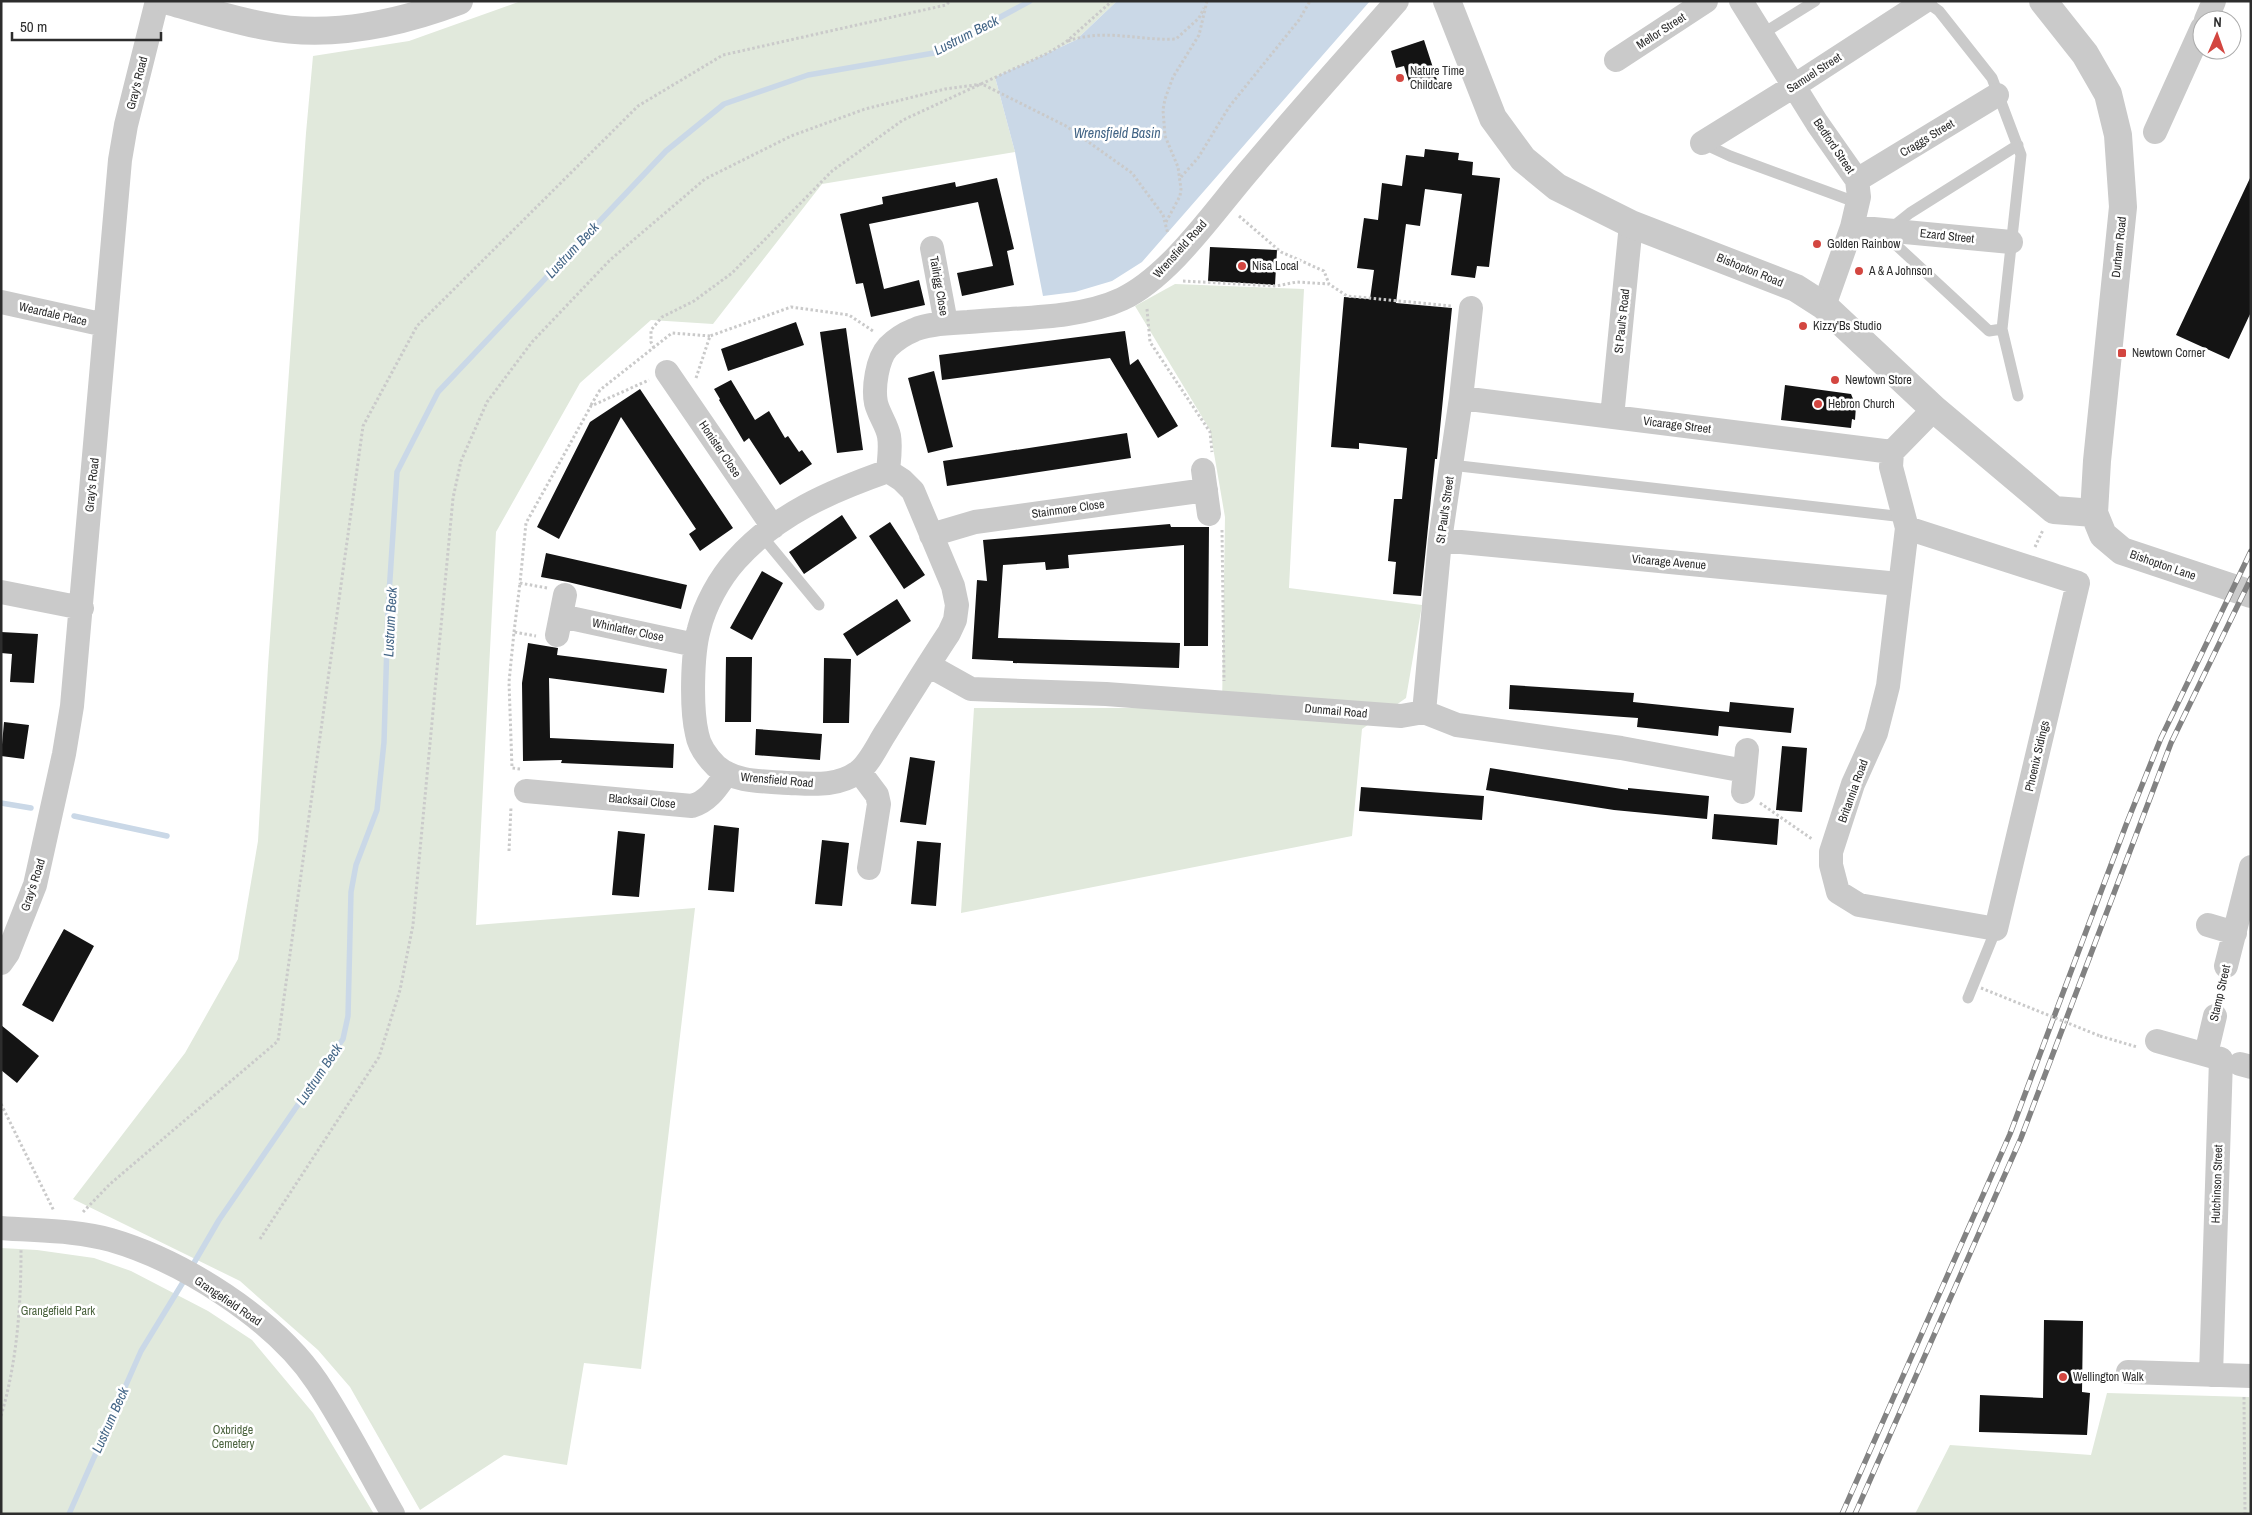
<svg xmlns="http://www.w3.org/2000/svg" width="2252" height="1515" font-family="'Archivo Narrow',sans-serif">
	<style>
		.green { fill: #e1e9dc }
		.water { fill: #cad8e7 }
		.lines { fill: none; stroke-linecap: round; stroke-linejoin: round }
		.stream { stroke: #cad8e7; stroke-width: 5.5 }
		.building { fill: #141414 }
		.path { stroke: #cacaca; stroke-width: 3; stroke-dasharray: 2.5 2.5; stroke-linecap: butt }
		.service { stroke: #cacaca; stroke-width: 11 }
		.minor { stroke: #cacaca; stroke-width: 24 }
		.tertiary { stroke: #cacaca; stroke-width: 28 }
		.rail-casing { stroke: #828282; stroke-width: 5.5 }
		.rail { stroke: #fff; stroke-width: 4; stroke-dasharray: 11; stroke-linecap: butt }
		.path-bridge { stroke: #cacaca; stroke-width: 3; stroke-dasharray: 2.5 2.5; stroke-linecap: butt }
		.poi-dot { fill: #d34640; stroke: #fff; stroke-width: 2 }
		.labels { text-anchor: middle; dominant-baseline: central; stroke-width: 5; stroke-linejoin: round; paint-order: stroke }
		.street-label { font-size: 12px; fill: #2d2d2d; stroke: #fff }
		.poi-label { font-size: 12px; fill: #2d2d2d; stroke: #fff; text-anchor: start }
		.park-label { font-size: 12px; fill: #4c643f; stroke: #fff }
		.water-label { font-size: 14px; font-style: italic; fill: #436586; stroke: #fff }
	</style>
	<rect width="100%" height="100%" fill="#fff"/>
	<path class="green" d="M 521,1 L 1117,1 L 1076,40 L 995,77 L 1015,152 L 822,184 L 713,324 L 651,320 L 580,383 L 496,532 L 476,925 L 695,908 L 641,1369 L 584,1363 L 567,1465 L 504,1455 L 420,1510 L 350,1387 L 318,1350 L 240,1281 L 73,1199 L 185,1053 L 238,959 L 258,841 L 268,666 L 306,133 L 313,56 L 409,41 Z
		M 1175,284 L 1304,289 L 1289,588 L 1422,605 L 1406,698 L 1362,729 L 1352,836 L 961,913 L 974,708 L 1222,708 L 1225,517 L 1210,430 L 1135,306 Z
		M 1,1248 L 37,1250 L 94,1258 L 131,1271 L 208,1311 L 252,1340 L 313,1413 L 374,1514 L 1,1514 Z
		M 2107,1393 L 2249,1397 L 2250,1514 L 1915,1514 L 1950,1445 L 2091,1455 Z"/>
	<path class="water" d="M 1117,1 L 1370,1 L 1142,262 L 1112,281 L 1075,292 L 1043,296 L 1015,152 L 995,77 L 1076,40 Z"/>
	<g class="lines">
		<path class="stream" d="M 1,803 L 31,808
			M 74,816 L 167,836
			M 191,1268 L 219,1220 L 343,1039 L 348,1016 L 351,892 L 356,865 L 377,810 L 384,742 L 388,609 L 397,472 L 438,392 L 666,151 L 724,104 L 808,75 L 934,53 L 1030,1
			M 69,1514 L 141,1351 L 185,1279"/>
	</g>
	<path class="building" d="M 1424,40 L 1437,80 L 1411,88 L 1404,66 L 1396,68 L 1391,51 Z
		M 1425,149 L 1459,153 L 1458,160 L 1473,162 L 1472,175 L 1500,178 L 1489,267 L 1477,266 L 1475,278 L 1451,275 L 1462,194 L 1425,189 L 1420,226 L 1406,224 L 1396,303 L 1452,308 L 1437,459 L 1435,459 L 1421,596 L 1393,594 L 1396,562 L 1388,561 L 1394,499 L 1402,499 L 1407,448 L 1359,443 L 1359,449 L 1331,447 L 1344,297 L 1370,299 L 1374,270 L 1357,268 L 1364,218 L 1378,220 L 1382,183 L 1402,186 L 1406,155 L 1424,157 Z
		M 2251,176 L 2251,312 L 2229,359 L 2176,335 Z
		M 997,178 L 1014,249 L 1007,251 L 1014,285 L 962,296 L 957,273 L 993,266 L 978,202 L 869,224 L 884,289 L 919,280 L 925,305 L 871,317 L 863,283 L 856,284 L 840,214 L 883,204 L 882,197 L 955,182 L 956,187 Z
		M 1210,247 L 1277,250 L 1275,285 L 1208,281 Z
		M 796,322 L 804,345 L 728,371 L 721,349 Z
		M 846,328 L 863,450 L 837,453 L 820,332 Z
		M 1125,331 L 1130,365 L 1138,359 L 1178,426 L 1158,438 L 1110,358 L 942,380 L 939,355 Z
		M 934,371 L 953,447 L 928,453 L 908,378 Z
		M 731,380 L 755,420 L 769,411 L 785,438 L 788,436 L 799,452 L 802,450 L 812,464 L 780,485 L 749,438 L 744,442 L 719,400 L 720,399 L 714,389 Z
		M 1785,385 L 1851,394 L 1856,406 L 1855,420 L 1852,419 L 1851,428 L 1781,420 Z
		M 640,389 L 733,528 L 700,551 L 689,534 L 696,529 L 621,417 L 559,539 L 537,527 L 590,422 Z
		M 1127,433 L 1131,458 L 947,486 L 943,461 Z
		M 842,515 L 857,538 L 804,574 L 789,552 Z
		M 890,522 L 925,575 L 904,589 L 869,536 Z
		M 1170,524 L 1171,527 L 1209,527 L 1208,646 L 1184,646 L 1184,545 L 1068,555 L 1069,568 L 1046,570 L 1045,562 L 1003,565 L 998,638 L 1180,643 L 1179,668 L 1013,663 L 1013,661 L 972,659 L 977,580 L 987,581 L 983,540 Z
		M 546,553 L 687,585 L 681,609 L 568,582 L 541,577 Z
		M 762,571 L 783,583 L 752,640 L 730,628 Z
		M 897,599 L 911,621 L 857,656 L 843,634 Z
		M 1,632 L 38,634 L 34,683 L 10,682 L 12,654 L 1,653 Z
		M 528,643 L 558,648 L 557,655 L 667,669 L 664,693 L 549,678 L 550,738 L 674,744 L 673,768 L 561,763 L 562,760 L 523,761 L 522,683 Z
		M 726,657 L 752,657 L 751,722 L 725,722 Z
		M 824,658 L 851,659 L 849,723 L 823,723 Z
		M 1510,685 L 1634,693 L 1633,702 L 1729,712 L 1730,702 L 1794,708 L 1791,733 L 1719,726 L 1718,736 L 1637,727 L 1638,718 L 1509,709 Z
		M 4,722 L 29,725 L 24,759 L 1,756 Z
		M 756,729 L 822,734 L 820,760 L 755,755 Z
		M 1782,746 L 1807,748 L 1802,812 L 1776,810 Z
		M 910,757 L 935,761 L 926,825 L 900,822 Z
		M 1490,768 L 1628,790 L 1628,788 L 1709,796 L 1707,819 L 1614,810 L 1486,790 Z
		M 1361,787 L 1484,796 L 1482,820 L 1359,811 Z
		M 1714,814 L 1779,819 L 1777,845 L 1712,839 Z
		M 714,825 L 739,828 L 734,892 L 708,890 Z
		M 618,831 L 645,834 L 639,897 L 612,895 Z
		M 822,840 L 849,843 L 842,906 L 815,904 Z
		M 917,841 L 941,843 L 936,906 L 911,904 Z
		M 64,929 L 94,946 L 53,1022 L 22,1005 Z
		M 1,1025 L 39,1056 L 17,1083 L 1,1070 Z
		M 2044,1320 L 2083,1321 L 2082,1392 L 2090,1393 L 2087,1435 L 1979,1432 L 1980,1395 L 2043,1398 Z"/>
	<g class="lines">
		<path class="path" d="M 1068,41 C 1105,28 1138,41 1176,39 L 1199,18 L 1204,8
			M 1181,177 L 1198,158 L 1229,107 L 1299,20 L 1310,1
			M 1239,216 L 1281,252 L 1324,271 L 1329,284
			M 1166,222 L 1180,196 L 1181,189 L 1178,167 L 1165,136 L 1163,110 L 1165,99 L 1173,77 L 1199,35 L 1207,1
			M 1183,281 L 1276,286 L 1297,282 L 1329,284 L 1347,296 L 1452,306
			M 1147,309 L 1150,342 L 1210,432 L 1212,452
			M 654,348 L 651,342 L 651,330 L 662,317 L 694,301 L 732,273 L 832,171 L 903,120 L 1048,53 L 1066,42 L 1112,1
			M 696,378 L 710,336 L 791,307 L 849,315 L 873,331
			M 591,405 L 600,390 L 672,333 L 710,336
			M 1222,530 L 1224,681
			M 2035,547 L 2043,530
			M 547,588 L 520,583 L 526,523 L 591,406 L 649,380
			M 514,632 L 520,583
			M 520,769 L 512,768 L 509,682 L 514,632 L 536,636
			M 1760,803 L 1812,839
			M 509,851 L 511,807
			M 2100,1036 L 2137,1047
			M 1,1104 L 54,1211
			M 83,1212 L 110,1184 L 278,1041 L 363,426 L 417,326 L 638,106 L 723,55 L 946,5 L 950,1
			M 260,1239 L 379,1057 L 400,990 L 413,925 L 453,498 L 461,461 L 487,402 L 532,342 L 610,260 L 705,179 L 791,136 L 865,109 L 945,89 L 982,84 L 1066,126 L 1132,173 L 1163,215 L 1168,234
			M 2244,1397 L 2245,1514
			M 1,1416 C 17,1362 21,1306 21,1250"/>
		<path class="service" d="M 1762,34 L 1815,1
			M 1702,143 L 1730,156 L 1858,203
			M 1890,229 L 1910,213 L 2018,145
			M 1882,232 L 1989,331 L 2002,329 L 2021,155 L 1992,78 L 1939,11 L 1925,1
			M 2002,329 L 2018,396
			M 1451,465 L 1904,517
			M 762,536 L 819,605
			M 1968,998 L 1996,929"/>
		<path class="minor" d="M 1741,1 L 1817,123 L 1857,180 L 1859,197 L 1852,227 L 1824,306
			M 2206,20 L 2214,1
			M 1616,60 L 1706,1
			M 2155,132 L 2202,28
			M 1702,143 L 1794,86 L 1925,1
			M 1857,180 L 1997,95
			M 1852,227 L 2011,242
			M 932,248 L 946,323
			M 1,302 L 105,325
			M 667,372 L 773,527
			M 1461,398 L 1892,452
			M 1612,417 L 1631,224
			M 1203,470 L 1209,514
			M 888,471 L 902,480 L 913,491 L 953,586 L 957,605 L 955,620 L 949,633 C 927,666 907,699 886,732 C 878,744 870,763 858,772 C 837,787 813,784 789,783 C 765,781 735,783 716,766 C 708,758 699,746 697,734 C 691,709 692,654 699,629 C 705,605 719,579 736,560 C 777,514 831,491 888,471 Z
			M 888,471 C 889,460 891,447 889,436 C 887,425 879,415 876,403 C 873,388 877,359 888,347 C 895,340 904,334 914,330 C 929,323 951,323 968,322 C 1016,317 1077,320 1122,299 C 1172,275 1216,208 1253,166 C 1300,110 1349,56 1397,1
			M 1907,528 L 2078,583 L 1996,929 L 1859,905 L 1838,892 L 1831,865 L 1831,852 L 1853,784 L 1876,733 L 1888,686 L 1907,528 L 1891,467 L 1892,452 L 1934,409
			M 931,535 L 975,522 L 1206,490
			M 1440,540 L 1899,584
			M 1,592 L 82,608
			M 561,616 L 695,645
			M 557,635 L 565,595
			M 928,665 L 971,689 L 1106,694 L 1401,716 L 1424,712 L 1457,725 L 1621,748 L 1745,771
			M 1424,712 L 1440,540 L 1461,398 L 1471,308
			M 859,771 L 877,795 L 879,804 L 869,868
			M 526,791 L 692,806 C 709,801 717,787 727,773
			M 1743,792 L 1747,750
			M 2208,925 L 2235,933
			M 1,963 L 8,953 L 35,885 L 64,754 L 72,706 L 120,160 L 126,125 L 157,1
			M 2226,966 L 2251,867
			M 2157,1041 L 2221,1059 L 2211,1375
			M 2206,1054 L 2215,1016
			M 2240,1064 L 2251,1067
			M 1,1228 C 37,1231 76,1230 111,1240 C 183,1261 275,1319 317,1382 C 345,1424 368,1470 393,1514
			M 2128,1372 L 2251,1376"/>
		<path class="tertiary" d="M 169,1 C 200,10 232,20 265,26 C 330,39 398,24 459,1
			M 1447,1 L 1493,118 L 1523,159 L 1557,187 L 1631,224 L 1796,288 L 1824,306 L 1934,409 L 2054,510 L 2094,513
			M 2043,1 L 2085,54 L 2108,94 L 2118,135 L 2123,207 L 2097,461 L 2094,513 L 2103,535 L 2122,551 L 2251,594"/>
		<g class="rail-casing">
			<path id="rail" d="M 1842,1514 L 2010,1134 L 2126,825 L 2161,738 L 2251,551
				M 1855,1514 L 2021,1138 L 2171,743 L 2251,578"/>
		</g>
		<use href="#rail" class="rail"/>
		<path class="path-bridge" d="M 1981,988 L 2100,1036"/>
	</g>
	<g class="poi-dot">
		<circle cx="1400" cy="78" r="5"/>
		<circle cx="1817" cy="244" r="5"/>
		<circle cx="1242" cy="266" r="5"/>
		<circle cx="1859" cy="271" r="5"/>
		<circle cx="1803" cy="326" r="5"/>
		<rect x="2117" y="348" width="10" height="10" rx="2.5"/>
		<circle cx="1835" cy="380" r="5"/>
		<circle cx="1818" cy="404" r="5"/>
		<circle cx="2063" cy="1377" r="5"/>
	</g>
	<g class="labels">
		<g class="street-label">
			<text transform="translate(1661 31) rotate(-33)">Mellor Street</text>
			<text transform="translate(1814 73) rotate(-33)">Samuel Street</text>
			<text transform="translate(137 83) rotate(-76)">Gray's Road</text>
			<text transform="translate(1927 138) rotate(-31)">Craggs Street</text>
			<text transform="translate(1834 146) rotate(56)">Bedford Street</text>
			<text transform="translate(1947 236) rotate(6)">Ezard Street</text>
			<text transform="translate(2119 247) rotate(-84)">Durham Road</text>
			<text transform="translate(1180 249) rotate(-48)">Wrensfield Road</text>
			<text transform="translate(1750 270) rotate(22)">Bishopton Road</text>
			<text transform="translate(939 286) rotate(80)">Tailrigg Close</text>
			<text transform="translate(53 314) rotate(13)">Weardale Place</text>
			<text transform="translate(1622 321) rotate(-84)">St Paul's Road</text>
			<text transform="translate(1677 425) rotate(7)">Vicarage Street</text>
			<text transform="translate(720 449) rotate(56)">Honister Close</text>
			<text transform="translate(92 485) rotate(-84)">Gray's Road</text>
			<text transform="translate(1068 509) rotate(-8)">Stainmore Close</text>
			<text transform="translate(1445 510) rotate(-82)">St Paul's Street</text>
			<text transform="translate(1669 562) rotate(5)">Vicarage Avenue</text>
			<text transform="translate(2163 565) rotate(19)">Bishopton Lane</text>
			<text transform="translate(628 630) rotate(12)">Whinlatter Close</text>
			<text transform="translate(1336 711) rotate(5)">Dunmail Road</text>
			<text transform="translate(2037 756) rotate(-77)">Phoenix Sidings</text>
			<text transform="translate(777 780) rotate(5)">Wrensfield Road</text>
			<text transform="translate(1853 791) rotate(-70)">Britannia Road</text>
			<text transform="translate(642 801) rotate(5)">Blacksail Close</text>
			<text transform="translate(33 885) rotate(-72)">Gray's Road</text>
			<text transform="translate(2220 993) rotate(-77)">Stamp Street</text>
			<text transform="translate(2217 1184) rotate(-88)">Hutchinson Street</text>
			<text transform="translate(228 1301) rotate(34)">Grangefield Road</text>
		</g>
		<g class="poi-label">
			<text x="1410" y="71">Nature Time<tspan x="1410" dy="14">Childcare</tspan></text>
			<text x="1827" y="244">Golden Rainbow</text>
			<text x="1252" y="266">Nisa Local</text>
			<text x="1869" y="271">A &amp; A Johnson</text>
			<text x="1813" y="326">Kizzy'Bs Studio</text>
			<text x="2132" y="353">Newtown Corner</text>
			<text x="1845" y="380">Newtown Store</text>
			<text x="1828" y="404">Hebron Church</text>
			<text x="2073" y="1377">Wellington Walk</text>
		</g>
		<g class="park-label">
			<text x="58" y="1311">Grangefield Park</text>
			<text x="233" y="1430">Oxbridge<tspan x="233" dy="14">Cemetery</tspan></text>
		</g>
		<g class="water-label">
			<text transform="translate(966 35) rotate(-27)">Lustrum Beck</text>
			<text x="1117" y="133">Wrensfield Basin</text>
			<text transform="translate(572 250) rotate(-47)">Lustrum Beck</text>
			<text transform="translate(390 622) rotate(-87)">Lustrum Beck</text>
			<text transform="translate(319 1074) rotate(-56)">Lustrum Beck</text>
			<text transform="translate(110 1420) rotate(-66)">Lustrum Beck</text>
		</g>
	</g>
	<rect width="2252" height="1515" fill="none" stroke="#2d2d2d" stroke-width="5"/>
	<g transform="translate(2217 35) rotate(2)"><circle r="24" fill="#ffffff" stroke="#ababab"/>
	<path d="M0-4L9 19L0 12L-9 19Z" fill="#d34640"/>
	<text y="-8" font-size="14" font-weight="bold" text-anchor="middle" fill="#2d2d2d">N</text>
	</g>
	<path d="M12 32v8h149v-8" fill="none" stroke="#2d2d2d" stroke-width="2.5"/>
	<text x="20" y="32" font-size="15" fill="#2d2d2d" stroke="#ffffff" stroke-width="4" paint-order="stroke">50 m</text>
</svg>
